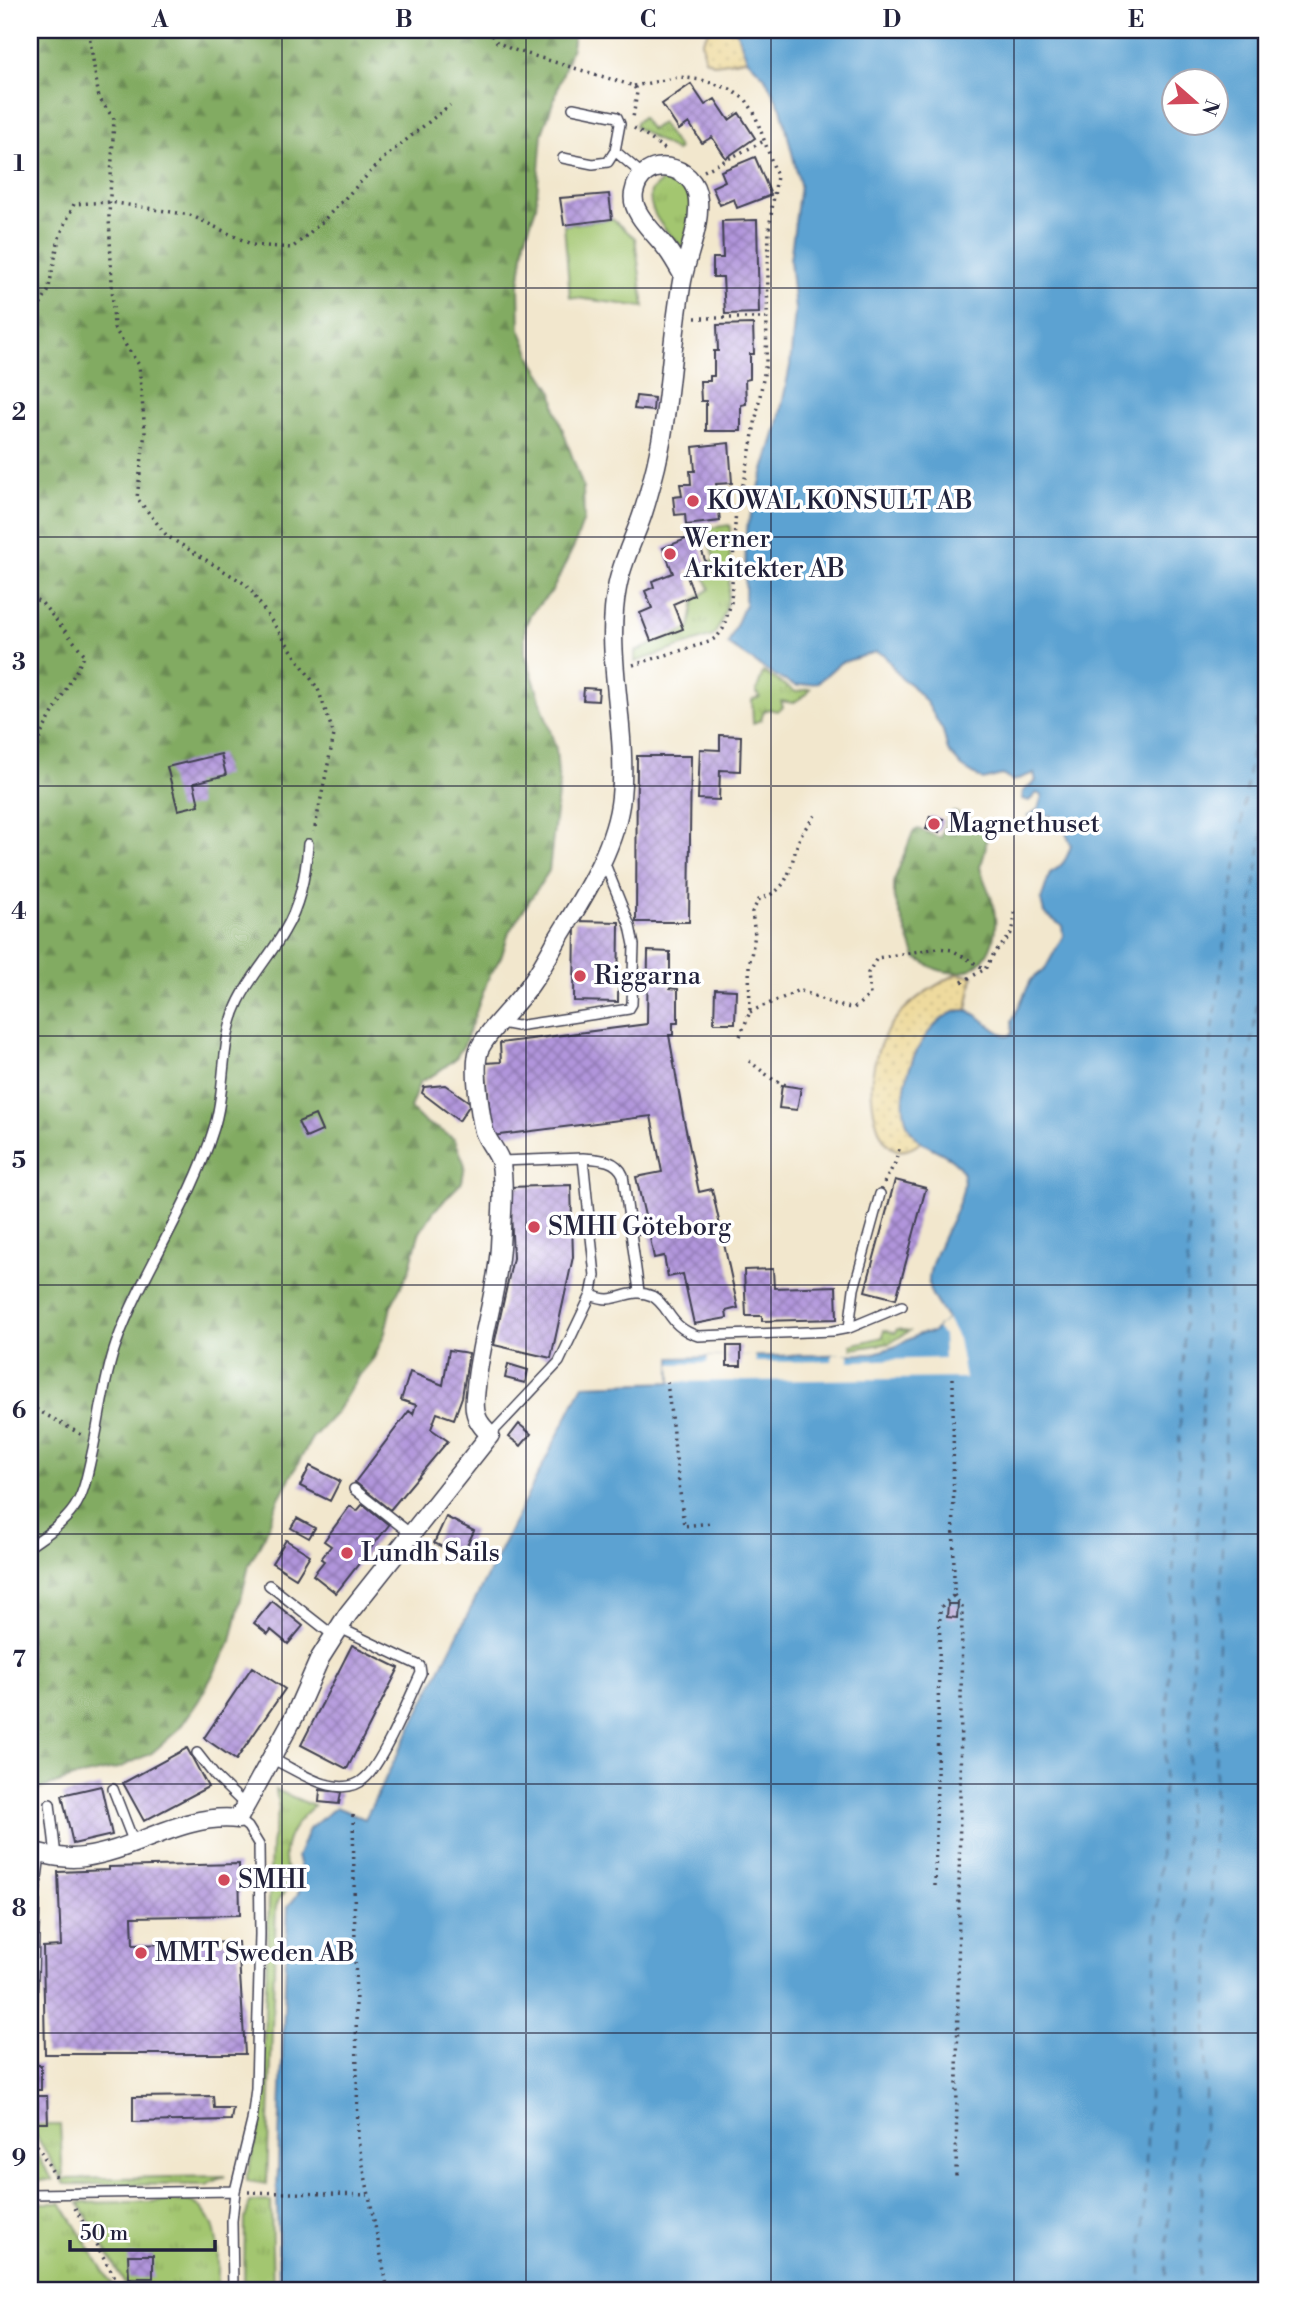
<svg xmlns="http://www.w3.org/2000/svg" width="1297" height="2321" font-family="'Libre Bodoni',serif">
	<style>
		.grass { fill: url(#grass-tufts); stroke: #627455; stroke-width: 2 }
		.forest { fill: url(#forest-firs); stroke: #52664e; stroke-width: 2 }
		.sand { fill: url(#sand-dots); stroke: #887e6c; stroke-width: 2 }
		.green { fill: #a3c66f; stroke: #627455; stroke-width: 2 }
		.water { fill: #5ca2d2; stroke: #3f6286; stroke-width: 2; fill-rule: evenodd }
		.pier { fill: #f2e7cd }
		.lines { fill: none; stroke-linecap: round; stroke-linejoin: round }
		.ferry { stroke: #3c5c7f; stroke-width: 2; stroke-dasharray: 9 7; stroke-linecap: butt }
		.building { fill: url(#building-cross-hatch) }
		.lane-casing { stroke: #414051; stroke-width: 12 }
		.street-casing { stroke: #414051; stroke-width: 21 }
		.path { stroke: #414051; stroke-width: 3.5; stroke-dasharray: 2 5; stroke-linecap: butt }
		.lane { stroke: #fff; stroke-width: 9 }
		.street { stroke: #fff; stroke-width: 18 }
		.grid { fill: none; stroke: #22223b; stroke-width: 2; stroke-opacity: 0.55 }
		.poi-dot { fill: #d1495b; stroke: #fff; stroke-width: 2.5 }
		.labels { text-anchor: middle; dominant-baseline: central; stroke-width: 7; stroke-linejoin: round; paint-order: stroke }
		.poi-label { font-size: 26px; fill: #22223b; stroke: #fff; text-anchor: start }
		.neatline { fill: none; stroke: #22223b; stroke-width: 2.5 }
		.grid-label { font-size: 23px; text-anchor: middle; font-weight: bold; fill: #22223b }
	</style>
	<defs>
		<pattern id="grass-tufts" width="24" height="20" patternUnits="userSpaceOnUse" patternTransform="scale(1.75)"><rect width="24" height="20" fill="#a3c66f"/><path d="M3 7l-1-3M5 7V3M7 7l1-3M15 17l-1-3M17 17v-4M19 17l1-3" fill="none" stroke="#8caa61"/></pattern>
		<pattern id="forest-firs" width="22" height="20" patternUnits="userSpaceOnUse" patternTransform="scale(1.75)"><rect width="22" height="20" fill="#82ab62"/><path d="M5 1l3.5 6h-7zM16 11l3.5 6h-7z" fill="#6a8b52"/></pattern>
		<pattern id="sand-dots" width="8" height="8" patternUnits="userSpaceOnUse" patternTransform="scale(1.75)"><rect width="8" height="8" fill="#eeda9e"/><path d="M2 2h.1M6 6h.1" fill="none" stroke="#ccbb89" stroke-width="1.8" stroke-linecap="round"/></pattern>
		<pattern id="building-cross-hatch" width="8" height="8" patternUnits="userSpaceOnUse" patternTransform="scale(1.75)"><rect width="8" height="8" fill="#b195db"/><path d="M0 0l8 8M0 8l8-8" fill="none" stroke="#9079b3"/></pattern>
	</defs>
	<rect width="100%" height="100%" fill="#fff"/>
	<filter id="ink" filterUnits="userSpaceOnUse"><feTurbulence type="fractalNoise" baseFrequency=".0143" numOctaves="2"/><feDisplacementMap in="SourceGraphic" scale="14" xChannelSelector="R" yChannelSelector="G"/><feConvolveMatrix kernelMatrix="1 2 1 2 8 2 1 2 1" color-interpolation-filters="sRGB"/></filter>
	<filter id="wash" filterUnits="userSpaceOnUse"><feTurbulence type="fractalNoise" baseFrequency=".00686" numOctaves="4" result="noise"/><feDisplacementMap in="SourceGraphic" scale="28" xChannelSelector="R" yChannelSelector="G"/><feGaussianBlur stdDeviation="1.57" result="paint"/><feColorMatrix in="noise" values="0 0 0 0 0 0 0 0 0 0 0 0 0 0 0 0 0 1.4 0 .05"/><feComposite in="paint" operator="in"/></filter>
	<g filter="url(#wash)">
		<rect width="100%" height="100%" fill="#f2e7cd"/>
		<path class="grass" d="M 642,117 L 651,130 L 661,123 L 679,149 L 676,151 L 635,127 L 636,122 Z
			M 665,178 L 674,178 L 684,183 L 692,203 L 684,248 C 669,236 646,212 651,191 Z
			M 729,525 L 730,528 C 729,562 735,607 713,636 L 635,662 L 635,652 L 690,628 L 695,599 L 710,589 L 701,570 L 715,559 L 703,529 Z
			M 763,672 L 796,692 L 810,689 L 808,693 L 793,703 L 781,701 L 783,707 L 777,711 L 769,709 L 764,711 L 761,720 L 753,723 L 752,700 L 760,697 L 756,692 Z
			M 897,1329 L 909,1331 L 890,1343 L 852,1349 L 851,1345 L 883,1337 L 884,1330 L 895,1333 Z
			M 276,1790 L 314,1806 C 300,1817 286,1834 285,1853 C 284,1865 289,1875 289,1886 L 280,1897 L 276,1907 L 267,2184 L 247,2181 L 247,2175 L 261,2122 L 271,1844 L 279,1809 Z
			M 30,2125 L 60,2125 L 63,2179 L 225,2176 L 207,2185 L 65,2184 Z
			M 30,2143 L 53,2180 L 30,2181 Z
			M 189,2201 C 225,2215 217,2259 218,2291 L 152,2291 L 151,2285 L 140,2283 L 127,2288 L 79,2203 Z
			M 271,2201 L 273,2291 L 244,2291 L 245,2219 L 250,2202 Z
			M 30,2203 L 61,2203 L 116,2291 L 30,2291 Z"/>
		<path class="forest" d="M 30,30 L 575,30 L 572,47 L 542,134 L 536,207 L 525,240 L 519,286 L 520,329 L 534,363 L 553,392 L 556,411 L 583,487 L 584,519 L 575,544 L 552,591 L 531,613 L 525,628 L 525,653 L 556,749 L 559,785 L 549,871 L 509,932 L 502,955 L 488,979 L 464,1045 L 455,1059 L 435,1074 L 420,1082 L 410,1108 L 424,1122 L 441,1130 L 455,1140 L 465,1165 L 462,1182 L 434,1211 L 419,1234 L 409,1271 L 391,1306 L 385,1333 L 374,1358 L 357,1378 L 336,1413 L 312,1438 L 279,1498 L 265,1535 L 249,1565 L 231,1641 L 220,1662 L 199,1700 L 179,1729 L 152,1753 L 119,1768 L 76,1777 L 30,1792 Z
			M 954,812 C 987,824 993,834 980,867 C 983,881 992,894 994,909 C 1001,946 979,984 936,969 C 929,966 922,961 916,958 L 894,897 L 894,881 L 913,832 L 918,829 L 941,838 L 949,814 Z"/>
		<path class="sand" d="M 709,30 L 736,30 L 747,59 L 715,64 L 705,59 L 702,42 Z
			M 957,974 L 973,976 L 967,1010 L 957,1010 L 923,1040 L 913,1058 L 906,1083 L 907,1124 L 921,1142 C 880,1175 869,1104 872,1077 C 874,1062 879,1044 887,1031 C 903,1004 930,988 957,974 Z"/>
		<path class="green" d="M 612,219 L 635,238 L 644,307 L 570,297 L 564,225 Z"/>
		<path class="water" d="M 736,30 L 1267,30 L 1267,2291 L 279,2291 L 277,2193 L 288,1906 C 305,1889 305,1879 297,1857 L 309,1829 L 336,1807 L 365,1819 L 583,1385 L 671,1382 L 671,1358 L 871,1354 L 897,1346 L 919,1334 L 933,1332 L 947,1319 C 942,1310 931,1298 929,1287 C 925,1253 970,1203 963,1175 C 958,1157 937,1152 923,1143 C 891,1122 905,1072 920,1045 C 932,1025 954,1000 978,1016 C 989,1023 996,1033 1009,1036 L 1013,1032 L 1012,1021 L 1031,980 L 1045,969 L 1063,936 L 1062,926 L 1044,913 L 1041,900 L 1050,873 C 1063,866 1067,859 1071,845 L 1060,819 L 1049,815 L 1039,821 L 1028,816 L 1038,809 L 1042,796 L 1037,793 L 1029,801 L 1022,799 L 1023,791 L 1036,781 L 1034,773 L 1013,781 L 1002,775 L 983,780 L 962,767 L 948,751 L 943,731 L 927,703 L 911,685 L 901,678 L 884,655 L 876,652 L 840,663 L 817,683 L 796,686 L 775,676 L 728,644 L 745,605 L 746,530 L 778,424 L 790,366 L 795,310 L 790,260 L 800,185 L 781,108 L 764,76 L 747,59 ZM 1174,80 L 1216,80 L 1216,122 L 1174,122 Z"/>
		<path class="pier" d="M 947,1319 L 958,1339 L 965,1378 L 672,1382 L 671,1364 L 707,1363 L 708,1357 L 755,1355 L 756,1362 L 832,1361 L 833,1354 L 849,1354 L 849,1361 L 944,1358 L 943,1335 L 937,1328 Z"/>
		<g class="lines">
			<path class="ferry" d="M 1140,2291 L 1191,1188 L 1267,640
				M 1165,2291 L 1178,2032 L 1211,1185 L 1267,802
				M 1199,2291 L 1233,1190 L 1267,926"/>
		</g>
		<g id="blocks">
			<path class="building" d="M 691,84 L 705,105 L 715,99 L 729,120 L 739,113 L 755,138 L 726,158 L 712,137 L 702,143 L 689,123 L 679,130 L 662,104 Z
				M 755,157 L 771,195 L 737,208 L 734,199 L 720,205 L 712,187 L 725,181 L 721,171 Z
				M 609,194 L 612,219 L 564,225 L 560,198 Z
				M 757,220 L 759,313 L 725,314 L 723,277 L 713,277 L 713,258 L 723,258 L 722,221 Z
				M 753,324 L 754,354 L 750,354 L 750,379 L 745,380 L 746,404 L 741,405 L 741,431 L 706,431 L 706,401 L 701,401 L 700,381 L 710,381 L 710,376 L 714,376 L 714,351 L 718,351 L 717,325 Z
				M 636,396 L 654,398 L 653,411 L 634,409 Z
				M 729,443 L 732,483 L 716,484 L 720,521 L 686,525 L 685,514 L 675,515 L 673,497 L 682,496 L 680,484 L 691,484 L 690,471 L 695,471 L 693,447 Z
				M 696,535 L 706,563 L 685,571 L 694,595 L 673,604 L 683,629 L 651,641 L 640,613 L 652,608 L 645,591 L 654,587 L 652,581 L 673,573 L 663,548 Z
				M 584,688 L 599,689 L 598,701 L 583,700 Z
				M 720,735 L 741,736 L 740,771 L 720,770 L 719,800 L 698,799 L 700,749 L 720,750 Z
				M 221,754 L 226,775 L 194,783 L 199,805 L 178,810 L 167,767 Z
				M 637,756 L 691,756 L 689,922 L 636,922 Z
				M 930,816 L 943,819 L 939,832 L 926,829 Z
				M 575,921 L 619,922 L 618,1002 L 574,1001 Z
				M 648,951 L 670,952 L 670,988 L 678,989 L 678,1023 L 673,1023 L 673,1035 L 669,1035 L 683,1116 L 699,1192 L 712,1189 L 738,1308 L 726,1311 L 727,1318 L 694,1324 L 683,1274 L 668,1277 L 664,1256 L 654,1258 L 649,1233 L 638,1234 L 635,1219 L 645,1216 L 636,1177 L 662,1172 L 651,1116 L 492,1136 L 485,1063 L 501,1062 L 500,1043 L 647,1024 Z
				M 715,989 L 736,990 L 735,1023 L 714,1023 Z
				M 445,1085 L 471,1103 L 459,1121 L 422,1093 L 424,1087 Z
				M 782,1085 L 801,1088 L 797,1110 L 779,1108 Z
				M 315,1115 L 322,1131 L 306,1138 L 298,1122 Z
				M 895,1180 L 926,1188 L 896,1299 L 865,1291 Z
				M 571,1185 L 573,1257 L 551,1358 L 494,1345 L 513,1258 L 510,1187 Z
				M 773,1269 L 774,1288 L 836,1286 L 837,1319 L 762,1321 L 762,1316 L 746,1316 L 744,1270 Z
				M 727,1346 L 741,1346 L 741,1366 L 727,1366 Z
				M 449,1350 L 469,1353 L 462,1397 L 454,1419 L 437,1413 L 431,1429 L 448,1441 L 390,1510 L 355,1482 L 409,1411 L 413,1414 L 416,1405 L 401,1400 L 410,1372 L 443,1385 Z
				M 508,1364 L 528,1370 L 525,1383 L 505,1378 Z
				M 519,1424 L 531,1434 L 521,1446 L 509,1437 Z
				M 310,1466 L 340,1481 L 330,1501 L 300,1486 Z
				M 363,1504 L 389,1525 L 336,1593 L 313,1575 L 324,1561 L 321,1559 L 331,1546 L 324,1541 L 350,1506 L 357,1511 Z
				M 446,1517 L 474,1531 L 462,1556 L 434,1543 Z
				M 297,1518 L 315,1528 L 309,1538 L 291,1528 Z
				M 286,1540 L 310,1555 L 296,1578 L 272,1563 Z
				M 272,1601 L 303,1626 L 288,1644 L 271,1630 L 268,1634 L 254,1623 Z
				M 948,1604 L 958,1604 L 957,1618 L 947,1617 Z
				M 352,1645 L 399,1668 L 347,1769 L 301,1745 Z
				M 252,1667 L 285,1689 L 236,1760 L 204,1738 Z
				M 187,1748 L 208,1787 L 144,1821 L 123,1783 Z
				M 101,1786 L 112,1835 L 73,1844 L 62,1795 Z
				M 320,1790 L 341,1792 L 339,1804 L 319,1802 Z
				M 239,1864 L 240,1915 L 132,1917 L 133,1945 L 238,1942 L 245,2054 L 45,2054 L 43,1947 L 61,1946 L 58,1872 L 109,1870 L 109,1867 Z
				M 32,2065 L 41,2065 L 41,2090 L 32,2090 Z
				M 30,2096 L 47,2096 L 48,2123 L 30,2123 Z
				M 213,2096 L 214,2108 L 233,2108 L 231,2120 L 133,2122 L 133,2097 Z
				M 128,2255 L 153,2255 L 153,2278 L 129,2278 Z"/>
		</g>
	</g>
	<g filter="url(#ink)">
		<use href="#blocks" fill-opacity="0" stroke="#414051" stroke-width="2"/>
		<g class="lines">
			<g class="lane-casing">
				<path id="lane" d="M 573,108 L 617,117 L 620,124 L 615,151 L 642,174
					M 563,158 L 593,164 L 608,162 L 615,151
					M 500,1023 L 517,1026 L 629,1009 L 632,1004 L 634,945 L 630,926 L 603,859
					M 583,1158 C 599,1159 616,1159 623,1175 L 639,1291
					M 591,1295 C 596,1297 603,1299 608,1299 C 624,1298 635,1288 652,1296 C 670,1306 668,1327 698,1336 L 833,1331 L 849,1328 L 902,1306
					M 849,1328 L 854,1289 L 880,1194
					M 490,1435 L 559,1362 L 591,1295 L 595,1276 L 583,1158 L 501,1161
					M 354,1489 L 411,1534
					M 30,1546 C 45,1536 64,1523 74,1508 C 84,1494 87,1475 91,1458 C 100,1420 103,1381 116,1344 C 143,1270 190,1206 213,1131 C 227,1090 219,1041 239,1001 C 251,976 271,955 285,930 C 300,905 306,873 308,844
					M 269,1585 L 334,1636
					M 197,1753 L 215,1776 L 245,1805
					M 270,1758 C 289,1766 309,1781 329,1785 C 342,1788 356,1787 365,1778 C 382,1764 410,1696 421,1673 L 420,1666 L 340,1628
					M 113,1789 L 134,1843
					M 50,1804 L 56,1856
					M 31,2051 L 35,1894 L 40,1854
					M 30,2194 L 235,2191
					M 233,2291 L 232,2221 L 235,2191 L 252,2121 L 256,2088 L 260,1934 L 259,1845 L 248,1827 L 238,1819"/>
			</g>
			<g class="street-casing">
				<path id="street" d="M 30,1851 C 47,1855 66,1860 84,1857 C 137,1850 182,1813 238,1819 L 295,1715 L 320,1658 L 348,1614 L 490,1435 C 485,1429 479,1424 477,1417 C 473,1408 475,1397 476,1387 C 480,1340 497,1294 500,1247 C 501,1221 505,1191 501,1164 C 499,1153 488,1143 484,1131 C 480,1114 473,1066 479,1050 C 487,1031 517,1004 530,985 C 540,971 549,955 557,940 C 583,897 616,848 621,797 C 628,730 604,654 617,588 C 621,565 631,545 639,524 C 646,506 651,486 656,466 C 670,406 671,342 682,281 C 687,254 700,229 698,200 C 696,163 641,153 634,193 C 630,213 656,234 667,249 C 673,257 678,266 683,275"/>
			</g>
			<path class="path" d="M 81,30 L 89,34 L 99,98 L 114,119 L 109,216 L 114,328 L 139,365 L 145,432 L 137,498 L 167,536 L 247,585 L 318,689 L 334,735 L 314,832
				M 439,30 L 445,30
				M 487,30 L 497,42 L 511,49 L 634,86 L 637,92 L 633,118
				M 634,128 L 665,149
				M 704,171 L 764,141
				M 695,318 L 766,318
				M 30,323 L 48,292 L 59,238 L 74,204 L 110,202 L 190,215 L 253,245 L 292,248 L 322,222 L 386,156 L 450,105
				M 30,597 L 41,602 L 85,655 L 41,734 L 30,776
				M 633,665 L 709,642 L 717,637 L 723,629 L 731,603 L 736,506 L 745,478 L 766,363 L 769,229 L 777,176 L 754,112 L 746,100 L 730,89 L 702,80 L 679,77 L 634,86
				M 962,982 L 985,969
				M 750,1012 C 766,1004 783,999 798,990 C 818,996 834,1007 854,1008 L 870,995 L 868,973 L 877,958 L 938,948 L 952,950 L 985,969 C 989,963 992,955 997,950 C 1012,934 1015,932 1014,910
				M 740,1036 L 750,1012 L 749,966 L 755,935 L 752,912 L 760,898 C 794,891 789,859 802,833 C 806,827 811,821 815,815
				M 749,1061 L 775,1081 L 786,1085
				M 884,1183 L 895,1163 L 899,1149
				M 953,1378 L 954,1595 L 962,1607 L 956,2178
				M 667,1382 L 684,1526 L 712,1523
				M 30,1398 L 32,1407 L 84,1436
				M 353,1815 L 358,2140 L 388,2291
				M 935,1886 L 940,1608 L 954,1595
				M 30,2133 L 58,2181
				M 248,2192 L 368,2195
				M 75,2208 L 123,2291"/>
			<use href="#lane" class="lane"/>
			<use href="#street" class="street"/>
		</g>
	</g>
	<path class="grid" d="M 282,30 L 282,2291M 526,30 L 526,2291M 771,30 L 771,2291M 1014,30 L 1014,2291M 30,288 L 1267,288M 30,537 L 1267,537M 30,786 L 1267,786M 30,1036 L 1267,1036M 30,1285 L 1267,1285M 30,1534 L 1267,1534M 30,1784 L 1267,1784M 30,2033 L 1267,2033"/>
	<g class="poi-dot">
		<circle cx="693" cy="501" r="7"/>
		<circle cx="670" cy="554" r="7"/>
		<circle cx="934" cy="824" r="7"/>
		<circle cx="580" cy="976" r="7"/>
		<circle cx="534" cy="1227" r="7"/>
		<circle cx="347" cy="1553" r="7"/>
		<circle cx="224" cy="1880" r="7"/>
		<circle cx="141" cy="1953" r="7"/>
	</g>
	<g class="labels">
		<g class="poi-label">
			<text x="707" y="501">KOWAL KONSULT AB</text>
			<text x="684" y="539">Werner<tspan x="684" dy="30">Arkitekter AB</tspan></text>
			<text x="948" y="824">Magnethuset</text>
			<text x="594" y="976">Riggarna</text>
			<text x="548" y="1227">SMHI Göteborg</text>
			<text x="361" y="1553">Lundh Sails</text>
			<text x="238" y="1880">SMHI</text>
			<text x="155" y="1953">MMT Sweden AB</text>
		</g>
	</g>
	<rect width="1297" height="2321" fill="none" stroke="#fff" stroke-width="77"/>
	<g transform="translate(1195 102) rotate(110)"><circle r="33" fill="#ffffff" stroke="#a7a7b1" stroke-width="2"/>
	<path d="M0-5L12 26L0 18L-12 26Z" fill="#d1495b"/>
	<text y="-10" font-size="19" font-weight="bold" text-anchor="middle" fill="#22223b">N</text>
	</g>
	<path d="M70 2240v10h145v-10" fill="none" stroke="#22223b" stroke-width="3.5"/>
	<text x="80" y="2240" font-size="21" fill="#22223b" stroke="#ffffff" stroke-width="5" paint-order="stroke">50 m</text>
	<rect x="38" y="38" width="1220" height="2244" class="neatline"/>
	<g class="grid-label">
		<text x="160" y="27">A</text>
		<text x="404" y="27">B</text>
		<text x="648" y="27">C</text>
		<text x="892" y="27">D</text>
		<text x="1136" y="27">E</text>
		<text x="19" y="171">1</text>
		<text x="19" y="420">2</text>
		<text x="19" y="670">3</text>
		<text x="19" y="919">4</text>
		<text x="19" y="1168">5</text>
		<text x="19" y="1418">6</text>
		<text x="19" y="1667">7</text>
		<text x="19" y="1916">8</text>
		<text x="19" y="2166">9</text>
	</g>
</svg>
